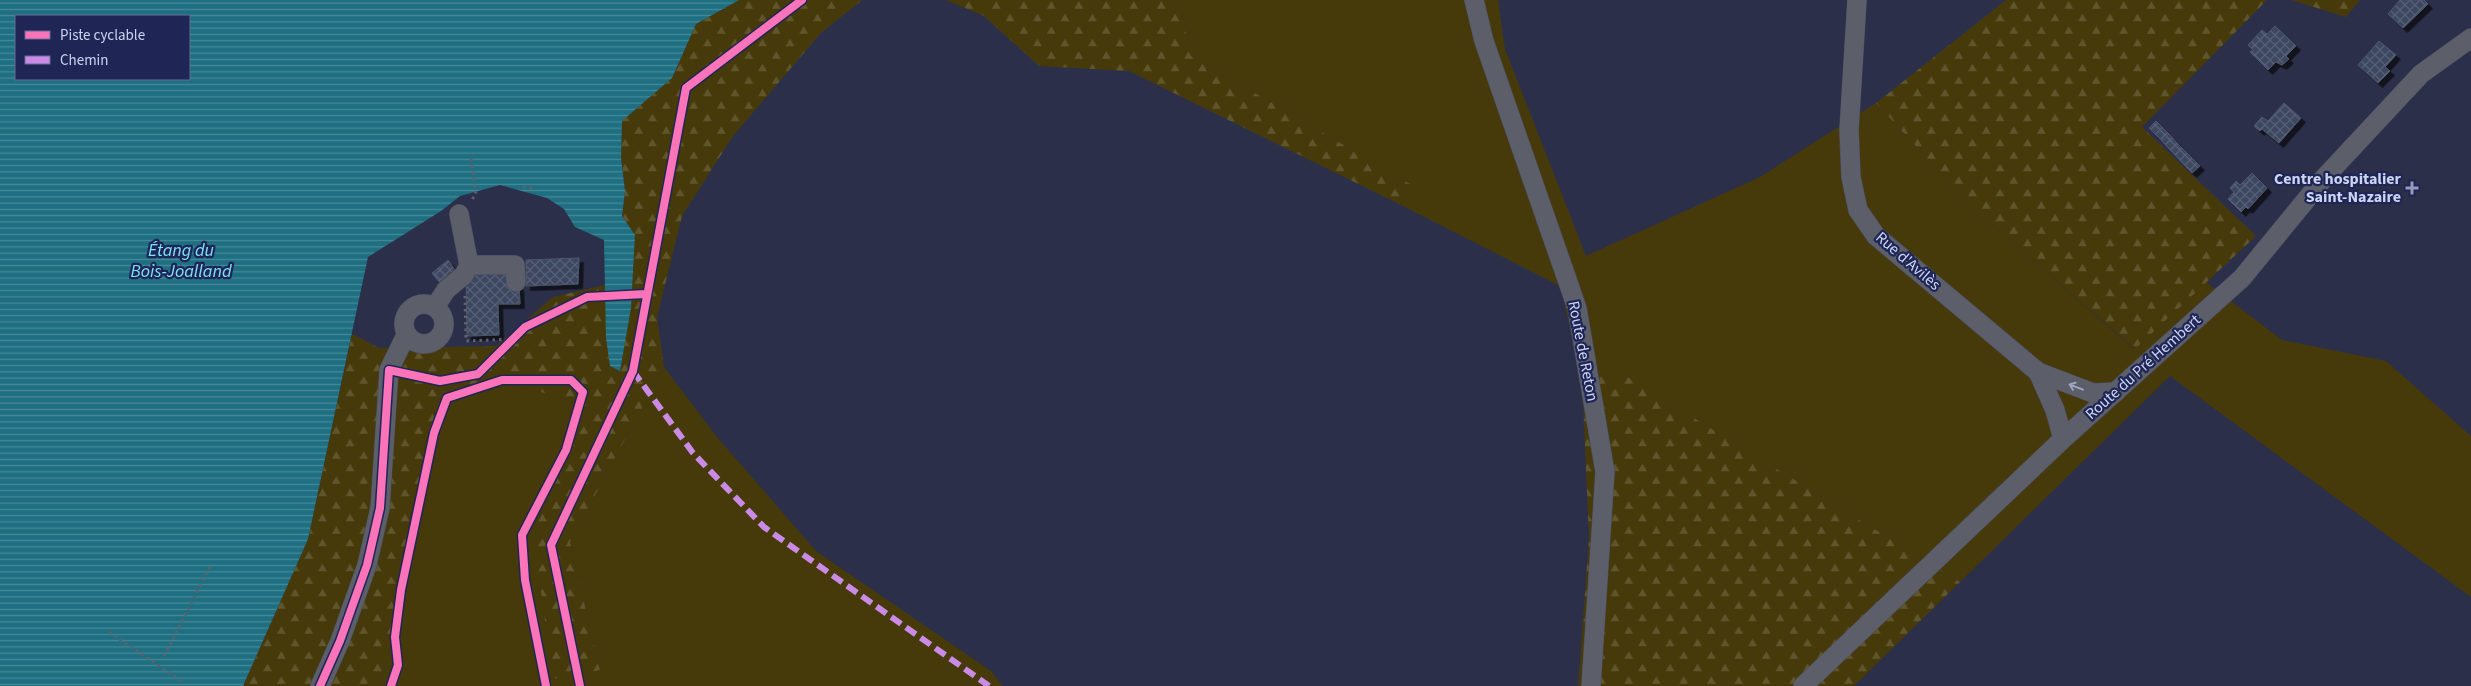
<svg xmlns="http://www.w3.org/2000/svg" width="2471" height="686" font-family="'Source Sans 3',sans-serif">
	<style>
		.grass { fill: #473a0a }
		.forest { fill: url(#forest-firs) }
		.water { fill: url(#water-rules); fill-rule: evenodd }
		.building { fill: url(#building-cross-hatch); stroke: #4d566a; filter: url(#shadow) }
		.lines { fill: none; stroke-linecap: round; stroke-linejoin: round }
		.minor-casing { stroke: #484b62; stroke-width: 20 }
		.path { stroke: #5e606e; stroke-width: 3; stroke-dasharray: 2.5 4; stroke-linecap: butt }
		.minor { stroke: #5c5f6a; stroke-width: 19 }
		.quiet { stroke: #ca8be6; stroke-width: 6; stroke-dasharray: 12 6; stroke-linecap: butt }
		.cycleway-casing { stroke: #1f2656; stroke-width: 11 }
		.cycleway { stroke: #fb73b8; stroke-width: 8 }
		.oneway { stroke: #9fa5bc }
		.poi-dot { fill: #949ab7; stroke: #1f2656; stroke-width: 2 }
		.labels { text-anchor: middle; dominant-baseline: central; stroke-width: 4.5; stroke-linejoin: round; paint-order: stroke }
		.poi-label { font-size: 16px; font-weight: bold; fill: #ccd4f2; stroke: #1f2656; text-anchor: end }
		.street-label { font-size: 16px; fill: #ccd4f2; stroke: #1f2656 }
		.water-label { font-size: 18px; font-style: italic; fill: #7be2f8; stroke: #1f2656 }
	</style>
	<defs>
		<pattern id="forest-firs" width="22" height="20" patternUnits="userSpaceOnUse" patternTransform="scale(1.25)"><rect width="22" height="20" fill="#473a0a"/><path d="M5 1l3.5 6h-7zM16 11l3.5 6h-7z" fill="#60562e"/></pattern>
		<pattern id="water-rules" width="6" height="5" patternUnits="userSpaceOnUse" patternTransform="scale(1.25)"><rect width="6" height="5" fill="#1e6f81"/><path d="M0 2.5h6" fill="none" stroke="#488999"/></pattern>
		<pattern id="building-cross-hatch" width="8" height="8" patternUnits="userSpaceOnUse" patternTransform="scale(1.25)"><rect width="8" height="8" fill="#3c465e"/><path d="M0 0l8 8M0 8l8-8" fill="none" stroke="#576076"/></pattern>
		<filter id="shadow"><feDropShadow dx="4.5" dy="4.5" stdDeviation="0" flood-color="#0009"/></filter>
	</defs>
	<rect width="100%" height="100%" fill="#2c2f49"/>
	<path class="grass" d="M 1180,0 L 1498,0 L 1505,49 L 1586,256 L 1760,177 L 1876,103 L 1975,210 L 2134,349 L 2206,282 L 2282,340 L 2386,361 L 2471,436 L 2471,597 L 2170,376 L 1960,582 L 1621,374 L 1582,378 L 1560,286 L 1401,205 L 1411,185 L 1190,55 Z
		M 664,367 L 717,437 L 816,551 L 991,671 L 1003,686 L 379,686 L 399,619 L 447,395 L 508,382 L 590,407 L 533,533 L 600,670 L 570,542 Z"/>
	<path class="forest" d="M 739,0 L 862,0 L 821,33 L 733,136 L 682,216 L 657,317 L 664,367 L 570,542 L 600,670 L 553,679 L 533,533 L 590,407 L 508,382 L 447,395 L 399,619 L 379,686 L 243,686 L 308,539 L 352,334 L 379,348 L 496,346 L 553,297 L 605,285 L 610,366 L 620,371 L 631,308 L 635,235 L 622,216 L 625,191 L 621,158 L 622,121 L 672,78 L 696,24 Z
		M 946,0 L 1180,0 L 1190,55 L 1412,185 L 1401,205 L 1129,71 L 1039,66 L 984,16 Z
		M 2006,0 L 2267,0 L 2142,127 L 2256,236 L 2135,349 L 1975,210 L 1876,103 Z
		M 2291,0 L 2360,0 L 2346,17 Z
		M 1621,373 L 1960,582 L 1854,686 L 1578,686 L 1589,538 L 1582,378 Z"/>
	<path class="water" d="M 0,0 L 739,0 L 696,24 L 672,78 L 622,121 L 621,158 L 625,191 L 622,216 L 635,235 L 631,308 L 620,371 L 610,366 L 606,338 L 604,240 L 575,227 L 564,209 L 547,198 L 500,185 L 460,196 L 441,211 L 368,257 L 308,539 L 243,686 L 0,686 ZM 16,16 L 189,16 L 189,79 L 16,79 Z"/>
	<path class="building" d="M 2400,0 L 2424,0 L 2428,4 L 2403,28 L 2388,14 Z
		M 2275,26 L 2296,46 L 2286,56 L 2289,59 L 2282,65 L 2276,62 L 2268,70 L 2250,52 L 2253,50 L 2248,45 L 2262,30 L 2267,34 Z
		M 2379,41 L 2396,55 L 2385,67 L 2390,71 L 2378,83 L 2358,65 Z
		M 2284,103 L 2301,118 L 2279,143 L 2262,129 L 2260,131 L 2254,126 L 2262,117 L 2268,121 Z
		M 2156,121 L 2163,128 L 2155,134 L 2149,128 Z
		M 2163,128 L 2169,134 L 2162,141 L 2155,134 Z
		M 2169,134 L 2178,144 L 2171,151 L 2162,141 Z
		M 2178,144 L 2200,166 L 2192,173 L 2171,151 Z
		M 2252,173 L 2267,188 L 2248,209 L 2246,207 L 2241,212 L 2228,199 L 2234,192 L 2230,188 L 2236,181 L 2240,185 Z
		M 579,258 L 578,284 L 526,286 L 526,260 Z
		M 448,260 L 455,270 L 439,282 L 432,273 Z
		M 509,274 L 519,286 L 520,304 L 498,304 L 499,335 L 467,336 L 466,275 Z"/>
	<g class="lines">
		<g class="minor-casing">
			<path id="minor" d="M 1474,0 L 1484,41 L 1577,308 L 1605,472 L 1591,686
				M 1857,0 L 1849,130 L 1851,177 L 1858,210 L 1876,236 L 2038,372 L 2093,393 L 2116,392
				M 469,265 L 515,265 L 516,282
				M404 324a20 20 0 1 1 40 0a20 20 0 1 1-40 0Z
				M 435,307 L 446,290 L 464,275 L 469,265 L 459,214
				M 2038,372 L 2055,410 L 2063,439
				M 320,686 L 340,641 L 367,565 L 380,508 L 389,370 L 406,335
				M 1803,686 L 2063,439 L 2242,278 L 2324,178 L 2421,74 L 2471,38"/>
		</g>
		<path class="path" d="M 471,159 L 476,194 L 471,201
			M 523,187 L 535,188
			M 465,296 L 466,341 L 513,339
			M 109,632 L 184,683
			M 164,656 L 210,567"/>
		<use href="#minor" class="minor"/>
		<path class="quiet" d="M 633,371 L 693,453 L 764,527 L 989,686"/>
		<g class="cycleway-casing">
			<path id="cycleway" d="M 320,686 L 340,641 L 367,565 L 380,508 L 389,370 L 440,381 L 478,374 L 525,327 L 587,297 L 646,294
				M 391,686 L 398,665 L 395,637 L 401,590 L 434,433 L 447,398 L 502,380 L 571,380 L 583,392 L 566,450 L 522,535 L 525,580 L 546,686
				M 580,686 L 551,545 L 633,371 L 686,88 L 802,0"/>
		</g>
		<use href="#cycleway" class="cycleway"/>
	</g>
	<defs><path id="oneway-shaft" d="M-6 0H5M1.5-3L5.5 0L1.5 3" fill="none" stroke-width="1.6" stroke-linecap="round" stroke-linejoin="round" transform="scale(1.25)"/></defs>
	<use class="oneway" href="#oneway-shaft" transform="translate(2076 387) rotate(-159)"/>
	<path class="poi-dot" d="M2409.5 180.5h5v5h5v5h-5v5h-5v-5h-5v-5h5z"/>
	<g class="labels">
		<g class="poi-label">
			<text x="2401" y="179">Centre hospitalier<tspan x="2401" dy="18">Saint-Nazaire</tspan></text>
		</g>
		<g class="street-label">
			<text transform="translate(1908 261) rotate(41)">Rue d'Avilès</text>
			<text transform="translate(1583 351) rotate(79)">Route de Reton</text>
			<text transform="translate(2143 367) rotate(-42)">Route du Pré Hembert</text>
		</g>
		<g class="water-label">
			<text x="181" y="250">Étang du<tspan x="181" dy="21">Bois-Joalland</tspan></text>
		</g>
	</g>
	<rect x="15" y="15" width="175" height="65" fill="#1f2656" stroke="#646c94"/>
	<rect x="25" y="31" width="25" height="8" fill="#fb73b8" stroke="#646c94"/>
	<text x="60" y="40" font-size="15" fill="#ccd4f2">Piste cyclable</text>
	<rect x="25" y="56" width="25" height="8" fill="#ca8be6" stroke="#646c94"/>
	<text x="60" y="65" font-size="15" fill="#ccd4f2">Chemin</text>
</svg>
